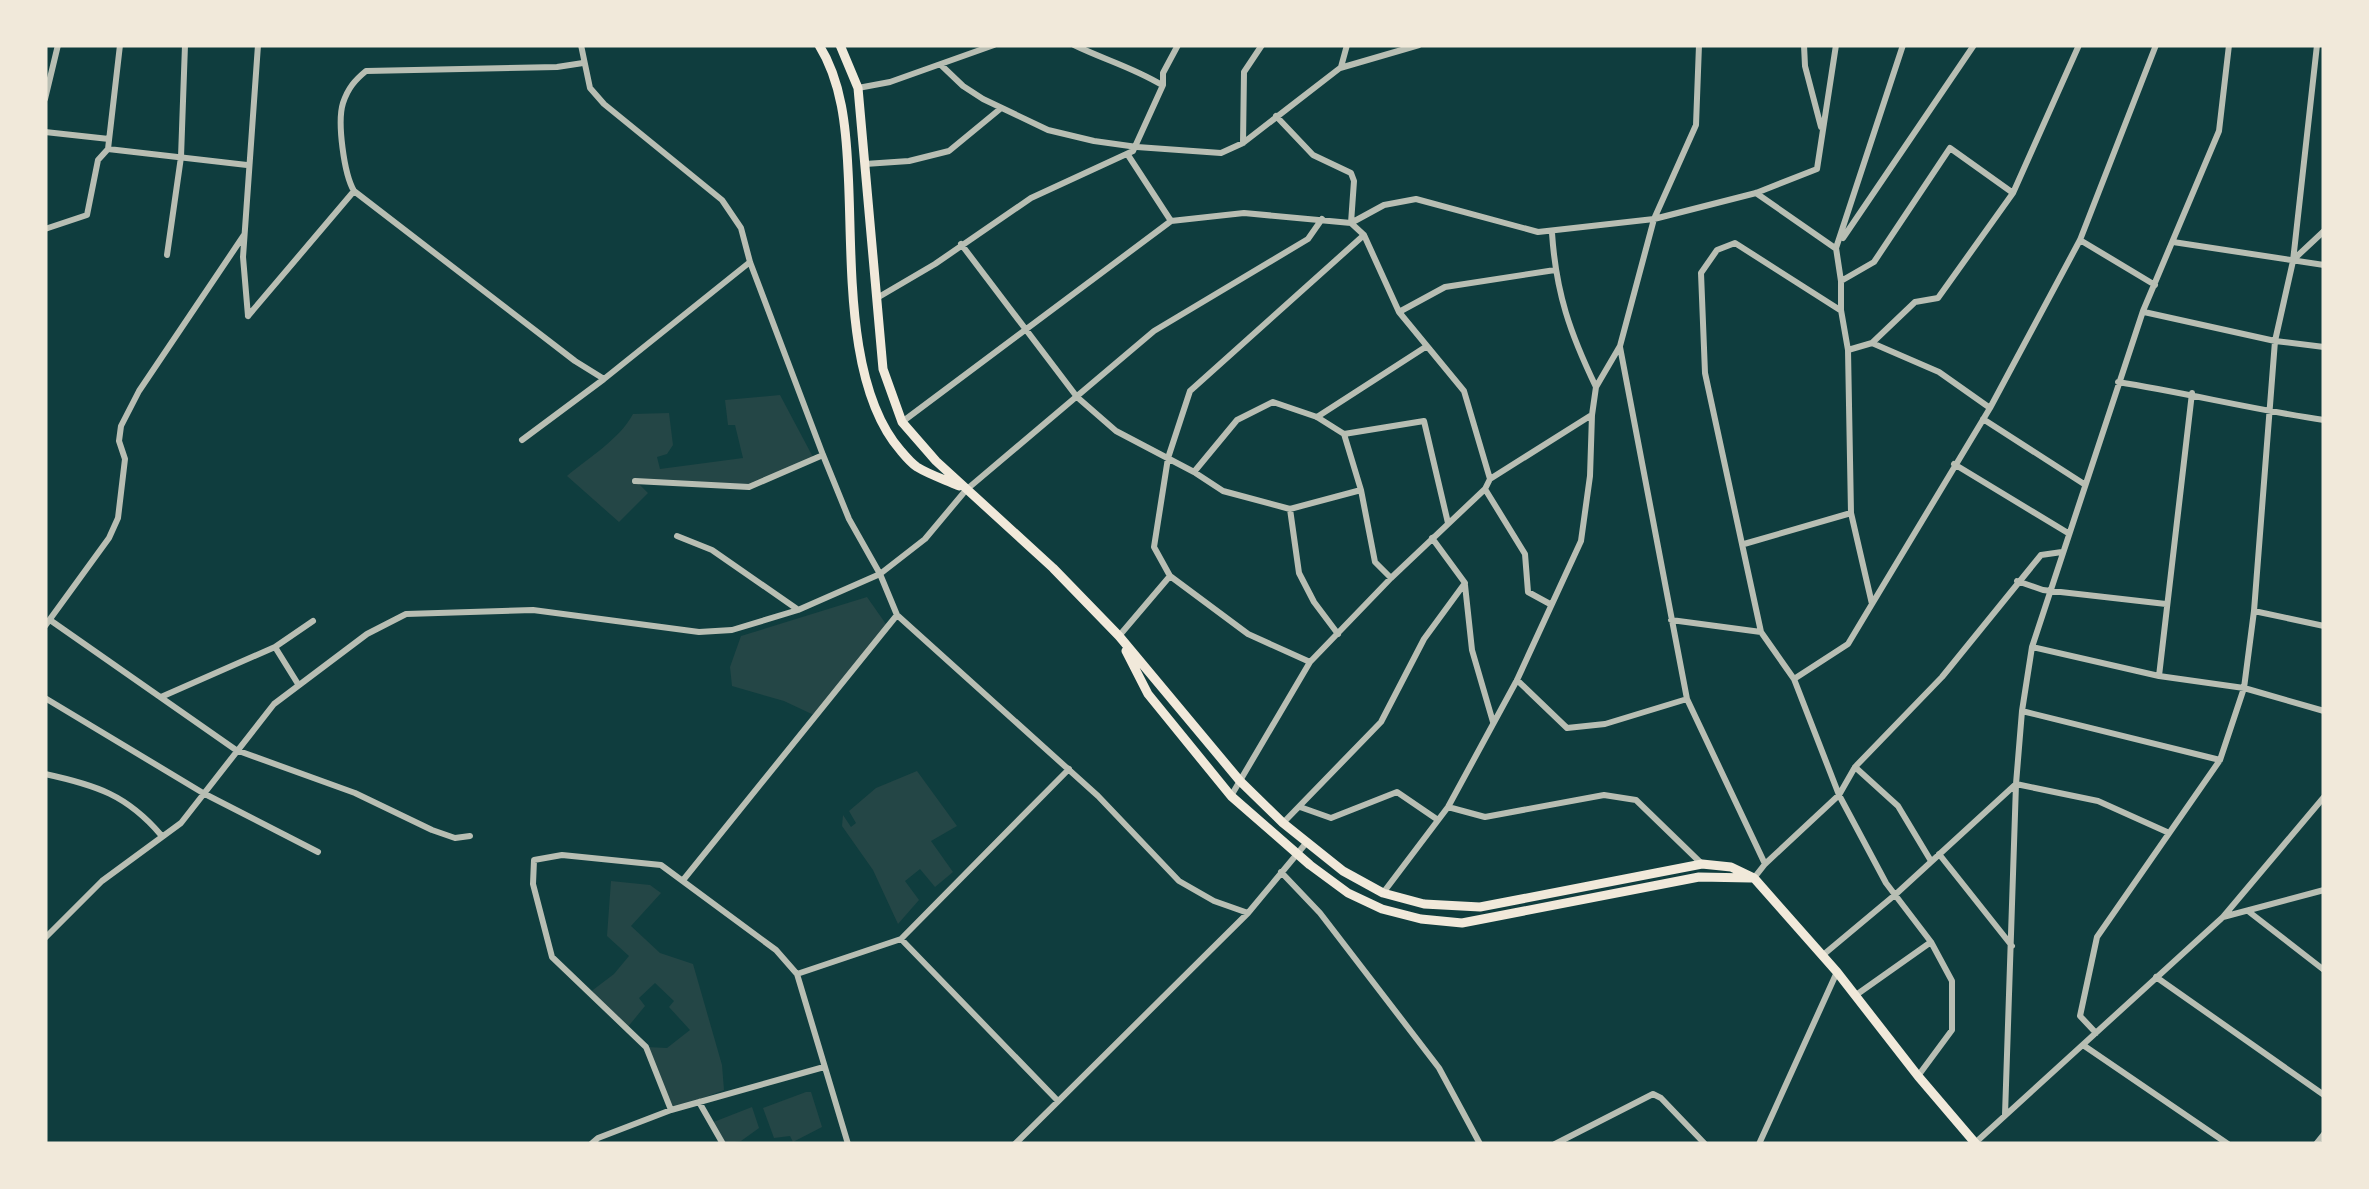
<svg xmlns="http://www.w3.org/2000/svg" width="2369" height="1189" font-family="'Fira Sans',sans-serif">
	<style>
		.green { fill: #244646 }
		.lines { fill: none; stroke-linecap: round; stroke-linejoin: round }
		.minor { stroke: #b8beb3; stroke-width: 6 }
		.primary { stroke: #f1e9da; stroke-width: 9 }
	</style>
	<rect width="100%" height="100%" fill="#0f3d3e"/>
	<path class="green" d="M 780,395 L 814,459 L 749,487 L 637,482 L 648,493 L 619,522 L 567,476 C 588,458 620,439 633,414 L 669,413 L 673,445 L 667,454 L 657,457 L 660,469 L 743,458 L 735,425 L 728,425 L 725,400 Z
		M 867,597 L 888,627 L 816,716 L 784,701 L 732,686 L 730,667 L 741,636 Z
		M 917,771 L 957,826 L 931,841 L 953,872 L 935,887 L 920,869 L 905,881 L 919,900 L 898,924 L 873,870 L 842,826 L 843,815 L 851,827 L 856,823 L 849,811 L 876,788 Z
		M 611,881 L 650,885 L 661,893 L 631,926 L 660,953 L 693,964 L 722,1065 L 724,1090 L 671,1110 L 646,1047 L 667,1048 L 690,1030 L 669,1007 L 674,1001 L 655,983 L 639,998 L 645,1006 L 627,1028 L 589,993 L 614,974 L 629,956 L 607,936 Z
		M 806,1092 L 811,1092 L 822,1127 L 793,1142 L 790,1136 L 774,1138 L 763,1108 Z
		M 752,1107 L 759,1128 L 741,1141 L 723,1144 L 711,1123 Z"/>
	<g class="lines">
		<path class="minor" d="M 581,45 L 590,88 L 604,104 L 722,200 L 741,228 L 750,262 L 823,455 L 849,519 L 880,574 L 897,615 L 1098,796 L 1179,881 L 1214,901 L 1248,913
			M 1074,45 C 1105,60 1132,67 1162,85
			M 1804,45 L 1805,66 L 1821,127
			M 1903,45 L 1836,248 L 1841,281 L 1841,310 L 1848,350 L 1851,513 L 1872,604 L 1848,644 L 1794,679 L 1839,795 L 1886,883 L 1931,942 L 1952,981 L 1952,1030 L 1918,1076
			M 583,63 L 557,67 L 366,71 C 355,80 348,88 343,103 C 337,122 344,174 354,191 L 575,361 L 604,379
			M 941,65 L 963,86 L 983,99 L 1048,130 L 1094,141 L 1137,147 L 1221,153 L 1243,143 L 1340,68 L 1419,45
			M 1341,67 L 1347,45
			M 858,88 L 890,82 L 994,45
			M 45,99 L 58,45
			M 1276,116 L 1313,155 L 1351,173 L 1354,181 L 1351,223 L 1364,235 L 1399,312 L 1464,391 L 1490,479
			M 45,132 L 109,139
			M 1243,143 L 1244,72 L 1262,45
			M 108,149 L 247,165
			M 1128,155 L 1171,221 L 1244,213 L 1351,223 L 1384,205 L 1416,199 L 1538,232 L 1654,219 L 1696,125 L 1699,45
			M 865,164 L 909,161 L 949,151 L 1000,109
			M 1756,193 L 1835,248
			M 45,229 L 87,215 L 98,160 L 108,149 L 120,45
			M 1552,233 C 1556,293 1570,333 1596,387
			M 1843,238 L 1974,45
			M 2080,240 L 2155,285
			M 2173,242 L 2324,265
			M 961,244 L 1077,397 L 1116,431 L 1194,472 L 1223,491 L 1290,509 L 1361,490
			M 167,255 L 181,157 L 185,45
			M 2293,260 L 2324,231
			M 1841,281 L 1874,262 L 1950,148 L 2013,193
			M 877,298 L 935,264 L 1031,198 L 1133,151 L 1163,85 L 1163,73 L 1178,45
			M 1399,312 L 1445,287 L 1555,270
			M 2144,312 L 2275,341 L 2324,347
			M 248,316 L 243,257 L 258,45
			M 248,316 L 354,191
			M 1872,343 L 1939,372 L 1990,408
			M 1620,347 L 1687,699 L 1765,864 L 1754,878
			M 1848,350 L 1872,343 L 1915,302 L 1938,298 L 2013,193 L 2079,45
			M 2118,382 C 2187,393 2255,410 2324,420
			M 1317,417 L 1427,346
			M 1983,419 L 2084,484
			M 902,422 L 1171,221
			M 1344,434 L 1424,421 L 1448,523
			M 522,440 L 604,379 L 750,262
			M 1954,464 L 2068,533
			M 1194,472 L 1237,420 L 1273,402 L 1317,417 L 1344,434 L 1361,490 L 1375,562 L 1391,578
			M 635,481 L 749,487 L 823,455
			M 1485,489 L 1525,554 L 1528,592 L 1550,604
			M 1290,509 L 1299,573 L 1314,602 L 1338,634
			M 677,536 L 712,550 L 797,609
			M 1744,544 L 1851,513
			M 1170,576 L 1248,634 L 1310,662
			M 2017,581 L 2043,590 L 2166,604
			M 1465,585 L 1472,650 L 1493,722
			M 1872,604 L 1990,408 L 2080,240 L 2156,45
			M 2254,611 L 2324,626
			M 50,620 L 236,750 L 355,793 L 432,830 L 455,838 L 470,836
			M 1671,620 L 1761,632
			M 45,626 L 109,538 L 118,518 L 125,459 L 119,441 L 121,426 L 139,391 L 244,235
			M 1119,636 L 1170,576 L 1154,547 L 1168,458 L 1190,391 L 1364,235
			M 275,647 L 298,684
			M 2032,647 L 2159,676 L 2244,688 L 2324,711
			M 2159,676 L 2192,393
			M 1794,679 L 1761,632 L 1705,373 L 1701,273 L 1717,250 L 1735,243 L 1840,310
			M 1517,680 L 1567,728 L 1605,724 L 1687,699
			M 161,697 L 275,647 L 313,621
			M 45,698 L 203,793 L 318,852
			M 2022,711 L 2220,760
			M 1855,767 L 1898,806 L 1931,861
			M 45,774 C 96,785 127,795 161,835
			M 1231,796 L 1310,662 L 1391,578 L 1485,489 L 1490,479 L 1590,416
			M 1300,807 L 1331,818 L 1397,792 L 1438,820
			M 1448,807 L 1485,817 L 1604,795 L 1636,800 L 1702,864
			M 1283,823 L 1381,722 L 1424,639 L 1465,583 L 1432,538
			M 1939,854 L 2012,946
			M 1765,864 L 1839,795 L 1855,767 L 1942,677 L 2041,555 L 2062,552
			M 1281,872 L 1320,913 L 1439,1068 L 1480,1144
			M 684,879 L 897,615
			M 1383,893 L 1448,807 L 1517,680 L 1581,541 L 1590,476 L 1592,415 L 1596,387 L 1620,346 L 1654,219 L 1756,193 L 1817,169 L 1836,45
			M 2248,911 L 2324,970
			M 2223,917 L 2324,797
			M 45,938 L 102,881 L 181,823 L 274,704 L 367,634 L 406,614 L 533,610 L 699,632 L 732,630 L 798,610 L 880,574 L 925,539 L 966,490 L 1154,331 L 1308,239 L 1322,219
			M 901,939 L 1058,1101
			M 1823,955 L 1896,894 L 2016,784 L 2098,801 L 2167,832
			M 797,974 L 848,1144
			M 2156,977 L 2324,1095
			M 1856,995 L 1931,942
			M 2096,1033 L 2080,1016 L 2097,937 L 2220,760 L 2244,688 L 2254,611 L 2275,341 L 2293,261 L 2317,45
			M 2083,1045 L 2228,1144
			M 699,1102 L 723,1144
			M 671,1110 L 646,1047 L 552,957 L 533,884 L 534,860 L 562,855 L 661,865 L 776,950 L 797,974 L 901,939 L 1069,769
			M 2005,1115 L 2016,784 L 2022,711 L 2032,647 L 2143,311 L 2219,131 L 2229,45
			M 1975,1143 L 2223,917 L 2324,890
			M 591,1144 L 598,1138 L 671,1110 L 824,1067
			M 1015,1144 L 1248,913 L 1307,842
			M 1555,1144 L 1653,1094 L 1661,1098 L 1705,1144
			M 1759,1144 L 1837,972
			M 2316,1144 L 2324,1134"/>
		<path class="primary" d="M 819,45 C 842,82 846,128 848,170 C 853,255 844,386 901,451 C 906,457 911,463 917,467 C 930,475 946,480 959,486
			M 840,45 L 858,88 L 883,369 L 902,422 L 936,461 L 1053,568 L 1119,636 L 1240,781 L 1283,823 L 1343,871 L 1383,893 L 1424,904 L 1480,907 L 1702,864 L 1731,867 L 1754,878 L 1837,972 L 1918,1076 L 1976,1144
			M 1126,651 L 1148,694 L 1231,796 L 1310,865 L 1348,893 L 1382,909 L 1421,919 L 1462,923 L 1699,877 L 1751,878"/>
	</g>
	<rect width="2369" height="1189" fill="none" stroke="#f1e9da" stroke-width="95"/>
</svg>
